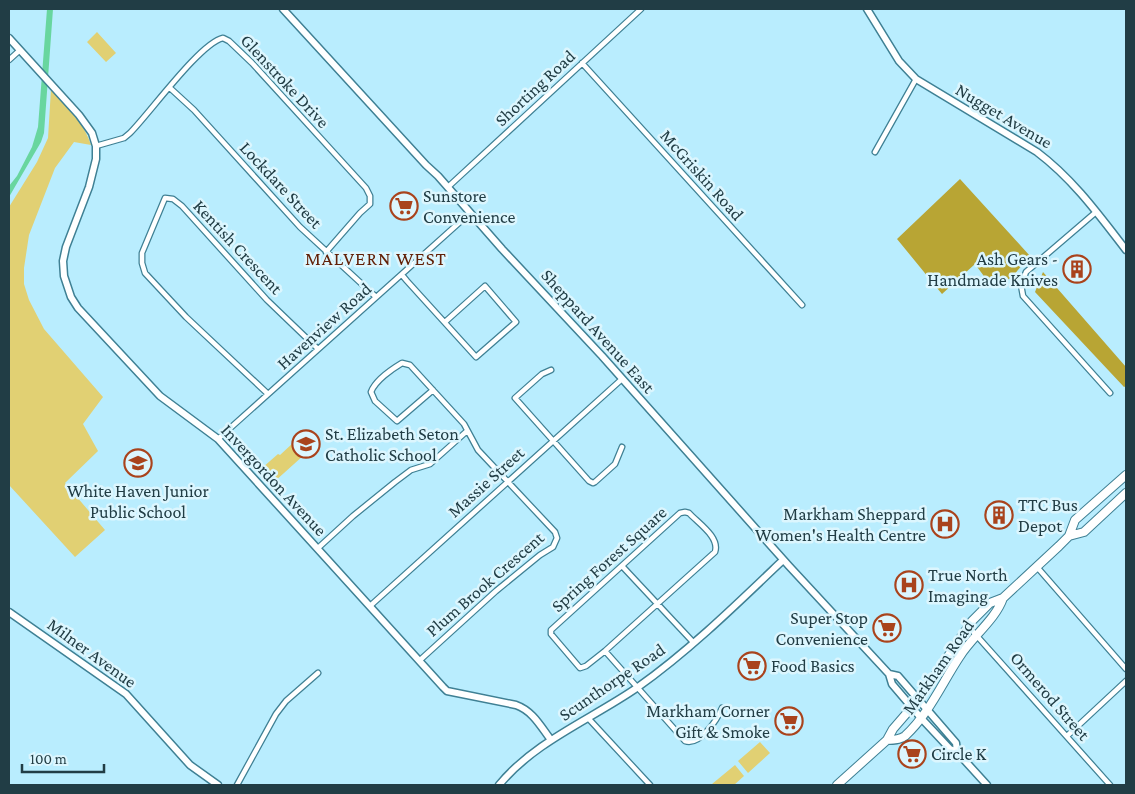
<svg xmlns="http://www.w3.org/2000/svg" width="1135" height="794" font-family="'Crimson Pro',serif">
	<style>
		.green { fill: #e1d073 }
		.forest { fill: #b8a534 }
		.water { fill: #68d69f }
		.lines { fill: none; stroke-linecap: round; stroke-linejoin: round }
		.street-casing { stroke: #3f8094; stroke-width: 7 }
		.secondary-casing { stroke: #3f8094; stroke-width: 9 }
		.primary-casing { stroke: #3f8094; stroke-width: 10 }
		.street { stroke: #fff; stroke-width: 4.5 }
		.secondary { stroke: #fff; stroke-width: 6 }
		.primary { stroke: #fff; stroke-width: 8 }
		.labels { text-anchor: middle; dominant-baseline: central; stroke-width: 5; stroke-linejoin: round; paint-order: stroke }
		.street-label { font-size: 18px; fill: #213d45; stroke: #dcf6fe }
		.poi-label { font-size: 18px; fill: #213d45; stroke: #dcf6fe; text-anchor: start }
		.neighbourhood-label { font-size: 19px; letter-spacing: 1px; fill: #612007; stroke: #dcf6fe }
	</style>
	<rect width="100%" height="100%" fill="#b9edfe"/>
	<path class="green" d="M 97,32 L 116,53 L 106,62 L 87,42 Z
		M 51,89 C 66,106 84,122 91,145 L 74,142 L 55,168 L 29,235 L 24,268 L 24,284 L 29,300 L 44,329 L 103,397 L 83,424 L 98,451 L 65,483 L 105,530 L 75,557 L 9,485 L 9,207 L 37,162 L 48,138 Z
		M 293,443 L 304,455 L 274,482 L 262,468 L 278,454 L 280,455 Z
		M 760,742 L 770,753 L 748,773 L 738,761 Z
		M 735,765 L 744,776 L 734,785 L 713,785 L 712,784 Z"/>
	<path class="forest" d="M 960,179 L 1030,256 L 1012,277 L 999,285 L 989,283 L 975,264 L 942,294 L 897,239 Z
		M 1043,272 L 1126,367 L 1126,386 L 1124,387 L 1035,292 Z"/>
	<path class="water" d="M 47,9 L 53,9 L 44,133 L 41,142 L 9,197 L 9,186 L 17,176 L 32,147 L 38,127 Z"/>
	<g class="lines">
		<g class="street-casing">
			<path id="street" d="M 9,60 L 20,50
				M 582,63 L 802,305
				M 170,88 L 194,110 L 300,227 L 376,297
				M 96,146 L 124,138 L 130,133 C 150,113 200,43 223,38 L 229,41 L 252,63 L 366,188 L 370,196 L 370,204 L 360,213 L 326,252
				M 875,152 L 916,79
				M 448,187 L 641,9
				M 1096,212 L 1026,272 L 1021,285 L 1023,296 L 1110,393
				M 402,275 L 407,281 L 476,357 L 516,322 L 485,286 L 445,322
				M 551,370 L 542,374 L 515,398 L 589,481 L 593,483 L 595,482 L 615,464 L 622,447
				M 268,394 L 186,317 L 145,273 L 142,263 L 142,253 L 165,198 L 173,199 L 182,206 L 267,300 L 318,349
				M 218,439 L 470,213
				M 685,512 L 689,513 C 698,523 720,537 715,552 L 605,651 L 586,666 L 580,668 L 551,634 L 551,630 L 680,513 Z
				M 318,548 L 353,516 L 395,482 L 411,470 L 430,464 L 467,431
				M 622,566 L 693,642
				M 1037,567 L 1126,669
				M 370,606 L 622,379
				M 968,626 L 1110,785
				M 605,651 L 685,741 C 700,746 717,720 722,708
				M 419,661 L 496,591 L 540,555 L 553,547 L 557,538 L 555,532 L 478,450 L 464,424 L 410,365 L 402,363 C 392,369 375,381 371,392 L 375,401 L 397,421 L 433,390
				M 588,718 L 650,785
				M 1067,736 L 1126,681
				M 237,785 L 276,714 L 286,701 L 318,673"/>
		</g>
		<g class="secondary-casing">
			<path id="secondary" d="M 283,9 L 426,165 L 438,176 L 502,249 L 602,356 L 789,566 L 889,674 L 892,684 L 921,718 L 950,749 L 957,752 L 987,785
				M 867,9 L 899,61 L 916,79 L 1037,152 C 1073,179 1099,215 1126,250
				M 9,38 L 79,115 L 92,133 L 96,146 L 96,159 L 89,187 L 66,247 L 63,261 L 64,276 L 71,297 L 78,308 L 160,396 L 218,439 L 443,687 L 447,691 L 516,705 C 533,711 541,727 551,740
				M 9,612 L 126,694 L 190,765 L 218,785
				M 889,674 L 898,676 L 956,743 L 957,752
				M 499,785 C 535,741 592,719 638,687 C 689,651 738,603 783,560"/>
		</g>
		<g class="primary-casing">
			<path id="primary" d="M 1069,536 L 1084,532 L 1126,493
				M 887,740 C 893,740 900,740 905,736 C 929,714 942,683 960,656 C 972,637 996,619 1003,598
				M 837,785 L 887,740 L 893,729 L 919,699 L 972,621 L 990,603 L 1003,598 L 1059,546 L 1069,536 L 1075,520 L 1126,475"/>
		</g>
		<use href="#street" class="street"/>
		<use href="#secondary" class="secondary"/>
		<use href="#primary" class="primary"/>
	</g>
	<defs>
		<g id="supermarket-ring" transform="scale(1.4375)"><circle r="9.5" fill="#dcf6fe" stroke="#a9431c" stroke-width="1.5"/><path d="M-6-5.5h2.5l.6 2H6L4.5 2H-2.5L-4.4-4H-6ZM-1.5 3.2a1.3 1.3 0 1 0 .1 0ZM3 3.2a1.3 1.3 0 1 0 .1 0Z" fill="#a9431c"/></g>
		<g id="building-ring" transform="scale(1.4375)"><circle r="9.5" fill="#dcf6fe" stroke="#a9431c" stroke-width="1.5"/><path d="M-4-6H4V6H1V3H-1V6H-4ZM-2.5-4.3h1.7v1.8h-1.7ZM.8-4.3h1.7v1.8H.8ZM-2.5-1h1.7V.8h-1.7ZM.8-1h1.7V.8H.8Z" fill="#a9431c"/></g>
		<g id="school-ring" transform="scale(1.4375)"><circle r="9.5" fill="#dcf6fe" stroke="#a9431c" stroke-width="1.5"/><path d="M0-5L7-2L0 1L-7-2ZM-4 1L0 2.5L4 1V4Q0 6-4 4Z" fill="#a9431c"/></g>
		<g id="hospital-ring" transform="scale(1.4375)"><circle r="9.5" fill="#dcf6fe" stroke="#a9431c" stroke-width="1.5"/><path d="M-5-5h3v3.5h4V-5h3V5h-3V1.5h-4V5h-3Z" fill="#a9431c"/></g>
	</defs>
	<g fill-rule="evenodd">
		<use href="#supermarket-ring" x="404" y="206"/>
		<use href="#building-ring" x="1077" y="269"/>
		<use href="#school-ring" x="306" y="444"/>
		<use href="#school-ring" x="138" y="463"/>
		<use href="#building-ring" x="999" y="515"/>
		<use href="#hospital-ring" x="945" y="524"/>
		<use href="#hospital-ring" x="909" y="585"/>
		<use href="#supermarket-ring" x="887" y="628"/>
		<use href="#supermarket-ring" x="752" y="666"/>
		<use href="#supermarket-ring" x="789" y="721"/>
		<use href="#supermarket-ring" x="912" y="754"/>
	</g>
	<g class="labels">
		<g class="street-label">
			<text transform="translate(285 81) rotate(47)">Glenstroke Drive</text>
			<text transform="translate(535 88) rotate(-43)">Shorting Road</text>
			<text transform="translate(1004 116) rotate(31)">Nugget Avenue</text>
			<text transform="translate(702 175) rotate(48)">McGriskin Road</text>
			<text transform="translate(281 185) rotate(47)">Lockdare Street</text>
			<text transform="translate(238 247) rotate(47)">Kentish Crescent</text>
			<text transform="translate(324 326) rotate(-42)">Havenview Road</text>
			<text transform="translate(598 331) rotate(48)">Sheppard Avenue East</text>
			<text transform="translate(274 480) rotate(47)">Invergordon Avenue</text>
			<text transform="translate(486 482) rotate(-42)">Massie Street</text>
			<text transform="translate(609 559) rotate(-42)">Spring Forest Square</text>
			<text transform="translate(485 584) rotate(-41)">Plum Brook Crescent</text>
			<text transform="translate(92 653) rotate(36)">Milner Avenue</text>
			<text transform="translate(938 667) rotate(-55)">Markham Road</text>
			<text transform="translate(612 682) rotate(-34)">Scunthorpe Road</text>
			<text transform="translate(1050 696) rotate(49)">Ormerod Street</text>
		</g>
		<g class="poi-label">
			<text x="423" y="196">Sunstore<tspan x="423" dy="21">Convenience</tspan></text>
			<text x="1058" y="259" text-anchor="end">Ash Gears -<tspan x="1058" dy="21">Handmade Knives</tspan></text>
			<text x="325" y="434">St. Elizabeth Seton<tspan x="325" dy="21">Catholic School</tspan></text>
			<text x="138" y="491" text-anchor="middle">White Haven Junior<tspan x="138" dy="21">Public School</tspan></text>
			<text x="1018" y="505">TTC Bus<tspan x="1018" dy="21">Depot</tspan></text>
			<text x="926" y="514" text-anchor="end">Markham Sheppard<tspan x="926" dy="21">Women's Health Centre</tspan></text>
			<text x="928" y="575">True North<tspan x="928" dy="21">Imaging</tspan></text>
			<text x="868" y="618" text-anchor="end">Super Stop<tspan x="868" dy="21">Convenience</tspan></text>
			<text x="771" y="666">Food Basics</text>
			<text x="770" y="711" text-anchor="end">Markham Corner<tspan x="770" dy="21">Gift &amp; Smoke</tspan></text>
			<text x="931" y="754">Circle K</text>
		</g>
		<g class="neighbourhood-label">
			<text x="376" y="258">MALVERN WEST</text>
		</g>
	</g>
	<rect width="1135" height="794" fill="none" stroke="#213d45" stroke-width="20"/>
	<path d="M22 764v8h82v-8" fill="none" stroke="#213d45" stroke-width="2.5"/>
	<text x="30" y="764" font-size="15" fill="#213d45" stroke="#dcf6fe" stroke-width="4" paint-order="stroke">100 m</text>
</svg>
